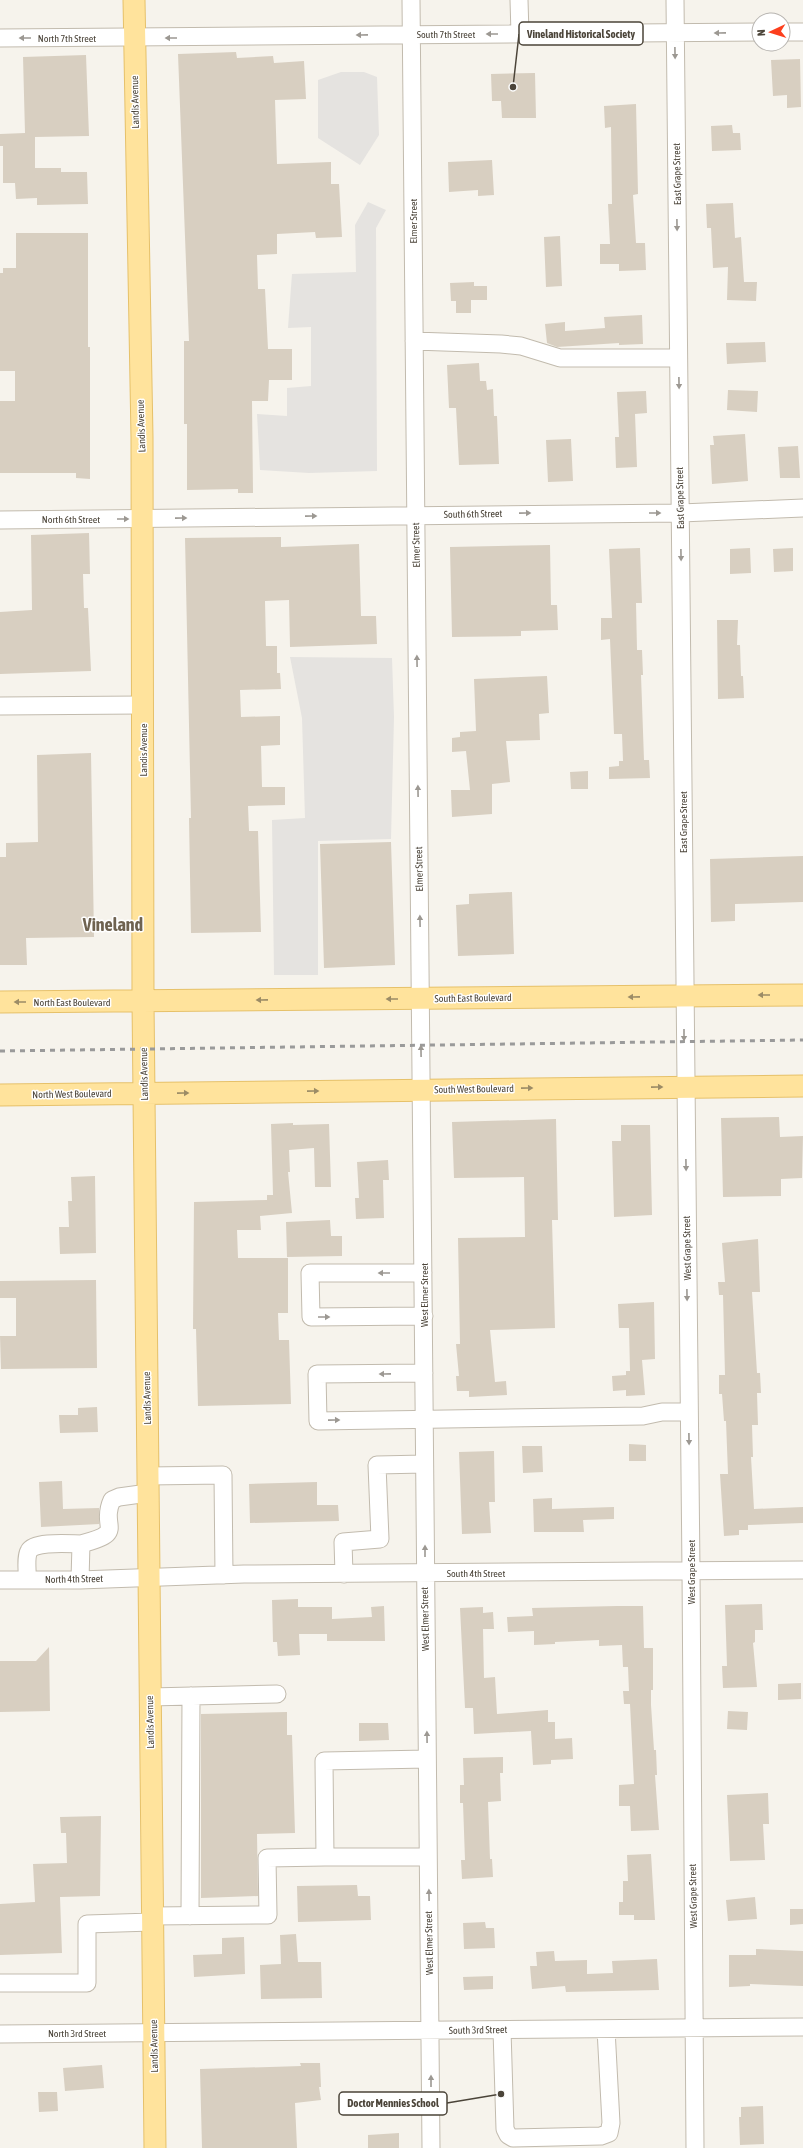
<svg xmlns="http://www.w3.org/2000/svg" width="803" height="2148" font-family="'Asap Condensed',sans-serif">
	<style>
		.parking { fill: #e5e3e0 }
		.building { fill: #d8cfc1 }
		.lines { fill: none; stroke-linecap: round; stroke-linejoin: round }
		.minor-casing { stroke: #c2bbae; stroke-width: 19 }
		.major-casing { stroke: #e6c16a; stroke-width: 23 }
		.minor { stroke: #fff; stroke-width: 17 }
		.major { stroke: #ffe39c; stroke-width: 21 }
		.rail { stroke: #9a9a9a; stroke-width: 3; stroke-dasharray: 5 5; stroke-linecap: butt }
		.oneway { fill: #9c9892 }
		.oneway2 { fill: #9c8c66 }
		.labels { text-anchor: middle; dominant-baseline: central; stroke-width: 3; stroke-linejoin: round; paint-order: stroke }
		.street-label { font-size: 10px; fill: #4b4439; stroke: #fff }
		.town-label { font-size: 18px; font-weight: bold; fill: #6e6250; stroke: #fff }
		.leader { fill: none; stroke: #4b4439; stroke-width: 1.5 }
		.callout-dot { fill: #4b4439; stroke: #fff; stroke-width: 1.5 }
		.callout { fill: #fff; stroke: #4b4439; stroke-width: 1.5 }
		.callout-label { font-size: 11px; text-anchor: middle; font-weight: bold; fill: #4b4439 }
	</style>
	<rect width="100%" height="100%" fill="#f6f3ec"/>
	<path class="parking" d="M 341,72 L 364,72 L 377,77 L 379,135 L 360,165 L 318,138 L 318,80 Z
		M 368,202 L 386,210 L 376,228 L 377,471 L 309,473 L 260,470 L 257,414 L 287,416 L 287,388 L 311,386 L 311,327 L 288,328 L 292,274 L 356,272 L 355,225 Z
		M 290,657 L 392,658 L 394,717 L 391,839 L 318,841 L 318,975 L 274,975 L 272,820 L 305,818 L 302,718 Z"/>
	<path class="building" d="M 236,52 L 237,58 L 273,56 L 274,63 L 304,61 L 306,99 L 275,100 L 277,164 L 331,162 L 331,184 L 339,184 L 342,237 L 316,238 L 315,232 L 277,234 L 277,254 L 257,255 L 258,289 L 265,289 L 268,349 L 292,349 L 292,380 L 269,380 L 268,401 L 252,401 L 253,493 L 238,493 L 238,489 L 187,490 L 187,424 L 184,424 L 184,341 L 189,341 L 178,54 Z
		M 86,55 L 89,136 L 35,137 L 35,168 L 61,168 L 61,172 L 87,172 L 88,204 L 37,205 L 37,198 L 16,199 L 15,183 L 3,183 L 3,146 L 0,146 L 0,134 L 25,133 L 23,57 Z
		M 800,59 L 801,107 L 787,108 L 787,95 L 773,96 L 771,60 Z
		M 535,73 L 536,118 L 502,118 L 501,101 L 492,101 L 491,74 Z
		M 636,104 L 638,194 L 633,195 L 636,243 L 645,243 L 646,270 L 619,271 L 619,264 L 600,264 L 600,244 L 610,244 L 608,204 L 612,204 L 611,127 L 605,128 L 604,106 Z
		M 732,125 L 733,133 L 740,133 L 741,150 L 712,151 L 711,126 Z
		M 492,160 L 494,195 L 478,196 L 478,190 L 449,192 L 448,162 Z
		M 733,203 L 735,238 L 741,237 L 744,282 L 757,282 L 756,301 L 727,300 L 728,267 L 713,268 L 711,228 L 707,228 L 706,204 Z
		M 16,233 L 88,233 L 88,347 L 90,347 L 90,479 L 76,478 L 76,473 L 0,473 L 0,401 L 15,401 L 15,371 L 0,371 L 0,273 L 3,273 L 3,268 L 16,268 Z
		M 560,236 L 562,286 L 546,287 L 544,237 Z
		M 474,282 L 474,286 L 487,286 L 487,300 L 471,300 L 471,313 L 456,313 L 456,301 L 451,301 L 450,283 Z
		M 642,315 L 643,344 L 619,345 L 619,343 L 557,347 L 547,343 L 545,324 L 565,322 L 565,331 L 605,328 L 604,317 Z
		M 765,342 L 766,362 L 727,364 L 726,343 Z
		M 479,363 L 480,381 L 486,381 L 487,390 L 493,389 L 494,416 L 497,416 L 499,464 L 459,465 L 456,408 L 449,408 L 447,365 Z
		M 728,390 L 758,391 L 757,412 L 727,410 Z
		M 646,391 L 647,413 L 635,414 L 637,467 L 616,468 L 615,437 L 619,437 L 617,392 Z
		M 745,434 L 748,481 L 712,484 L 710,445 L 714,445 L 713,436 Z
		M 571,439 L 573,481 L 548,482 L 546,440 Z
		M 798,446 L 800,478 L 780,478 L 778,447 Z
		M 89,533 L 90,574 L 83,574 L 84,608 L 88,608 L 91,671 L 0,674 L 0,612 L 32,610 L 31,535 Z
		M 281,537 L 281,547 L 359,544 L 361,616 L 376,616 L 377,644 L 290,647 L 289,600 L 265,601 L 266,646 L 277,646 L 277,673 L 280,673 L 281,689 L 240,690 L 241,717 L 280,716 L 280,745 L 261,746 L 262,787 L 285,787 L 285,805 L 248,806 L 249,831 L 258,831 L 261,932 L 191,933 L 189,818 L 191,818 L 185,538 Z
		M 550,545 L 551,605 L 557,605 L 558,630 L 521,631 L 521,636 L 452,637 L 450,547 Z
		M 640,548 L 642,603 L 636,603 L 637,650 L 642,650 L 643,675 L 641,675 L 644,760 L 649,760 L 650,778 L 609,779 L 609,767 L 619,766 L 619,761 L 623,761 L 622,734 L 614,734 L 610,639 L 601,640 L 601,618 L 612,618 L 609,549 Z
		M 750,548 L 751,573 L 730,574 L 730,549 Z
		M 793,548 L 793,571 L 774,572 L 773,549 Z
		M 717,620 L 738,620 L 737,645 L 740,645 L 741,676 L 743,676 L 744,698 L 718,699 Z
		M 547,676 L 549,713 L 539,714 L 540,740 L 506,741 L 510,782 L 492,784 L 492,814 L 452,817 L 451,790 L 470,790 L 466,751 L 452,752 L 452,738 L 460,737 L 460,732 L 476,731 L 474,679 Z
		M 91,753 L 94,937 L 26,938 L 27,965 L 0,965 L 0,857 L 6,857 L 6,843 L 38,842 L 37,755 Z
		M 588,771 L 588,789 L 571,789 L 570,772 Z
		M 391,842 L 395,965 L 324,968 L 320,844 Z
		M 803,856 L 803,902 L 735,904 L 735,921 L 711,922 L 710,859 Z
		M 512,892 L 514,954 L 458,956 L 456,905 L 469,904 L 469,894 Z
		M 779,1117 L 780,1137 L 803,1136 L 802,1178 L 781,1179 L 781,1196 L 723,1197 L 721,1118 Z
		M 556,1119 L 558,1220 L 552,1220 L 555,1328 L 490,1330 L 495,1382 L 506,1381 L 507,1395 L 469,1397 L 469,1391 L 457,1391 L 456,1376 L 459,1376 L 456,1344 L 460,1344 L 458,1238 L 525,1237 L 524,1177 L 454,1178 L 452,1122 Z
		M 293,1123 L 293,1125 L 329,1124 L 331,1187 L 315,1187 L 314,1148 L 289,1150 L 290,1172 L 288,1172 L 292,1213 L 260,1216 L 261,1230 L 237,1230 L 238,1258 L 288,1258 L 288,1313 L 278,1313 L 279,1340 L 289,1340 L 291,1404 L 198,1406 L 196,1329 L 193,1329 L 194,1202 L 267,1200 L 267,1195 L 273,1195 L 271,1124 Z
		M 621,1125 L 650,1125 L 652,1215 L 614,1217 L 612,1141 L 621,1141 Z
		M 388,1160 L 389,1180 L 383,1180 L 384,1218 L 356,1219 L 355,1198 L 359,1198 L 357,1162 Z
		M 95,1176 L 96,1253 L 60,1254 L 59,1227 L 69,1227 L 68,1201 L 72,1201 L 71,1177 Z
		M 330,1220 L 331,1236 L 342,1236 L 342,1256 L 287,1257 L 286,1222 Z
		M 758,1239 L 760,1292 L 752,1292 L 757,1373 L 760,1373 L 761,1393 L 757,1393 L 758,1425 L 752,1425 L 753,1457 L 751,1457 L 754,1509 L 803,1507 L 803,1523 L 748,1525 L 748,1530 L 739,1530 L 739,1535 L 724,1536 L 720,1474 L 728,1474 L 726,1421 L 724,1421 L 722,1394 L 719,1394 L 719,1375 L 725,1375 L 723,1295 L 719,1295 L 718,1282 L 725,1282 L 722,1243 Z
		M 96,1280 L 97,1368 L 1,1369 L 0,1336 L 16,1336 L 16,1298 L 0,1298 L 0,1281 Z
		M 654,1302 L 655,1359 L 642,1360 L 645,1395 L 626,1396 L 626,1390 L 613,1391 L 612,1376 L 626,1375 L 626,1371 L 630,1371 L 629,1328 L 619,1328 L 618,1304 Z
		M 97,1407 L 98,1432 L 60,1433 L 59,1415 L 78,1415 L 78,1408 Z
		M 629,1444 L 646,1445 L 646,1461 L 629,1461 Z
		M 522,1446 L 542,1446 L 543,1472 L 523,1473 Z
		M 494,1451 L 495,1502 L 489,1502 L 491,1533 L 462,1534 L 459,1452 Z
		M 62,1481 L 63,1509 L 99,1508 L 99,1524 L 41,1527 L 39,1482 Z
		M 317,1482 L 317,1505 L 338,1505 L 339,1521 L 250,1523 L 249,1484 Z
		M 552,1498 L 552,1509 L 614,1507 L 614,1519 L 583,1520 L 584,1532 L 534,1532 L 533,1499 Z
		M 298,1599 L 298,1607 L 332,1607 L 332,1619 L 372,1617 L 371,1607 L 384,1606 L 385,1641 L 327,1641 L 327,1634 L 299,1634 L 300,1655 L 278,1656 L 277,1642 L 273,1642 L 272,1600 Z
		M 762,1604 L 763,1630 L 755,1630 L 755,1642 L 753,1643 L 757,1687 L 723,1688 L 722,1666 L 727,1666 L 725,1605 Z
		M 617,1606 L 643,1606 L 644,1648 L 653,1648 L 653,1690 L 651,1690 L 651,1705 L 654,1750 L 656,1750 L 657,1775 L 655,1775 L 659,1830 L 631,1831 L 630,1806 L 619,1806 L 619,1785 L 634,1784 L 630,1704 L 624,1704 L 623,1691 L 629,1691 L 628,1667 L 623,1667 L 622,1645 L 599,1646 L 599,1640 L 555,1642 L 555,1644 L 534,1645 L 534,1631 L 508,1632 L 507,1617 L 533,1616 L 532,1608 Z
		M 483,1607 L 483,1613 L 493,1612 L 494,1629 L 483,1629 L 484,1678 L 495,1677 L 497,1714 L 548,1710 L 548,1722 L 555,1722 L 555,1739 L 572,1738 L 573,1759 L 551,1760 L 551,1764 L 533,1765 L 531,1731 L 474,1734 L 473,1708 L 465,1708 L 460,1608 Z
		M 49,1647 L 50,1711 L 0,1712 L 0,1661 L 36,1661 Z
		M 801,1683 L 801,1699 L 778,1700 L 778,1684 Z
		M 728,1711 L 748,1712 L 747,1730 L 727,1729 Z
		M 287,1712 L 287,1735 L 292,1735 L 295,1833 L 257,1834 L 258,1896 L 201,1898 L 201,1714 Z
		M 359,1723 L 388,1723 L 389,1740 L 359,1741 Z
		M 503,1757 L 503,1773 L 500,1773 L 501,1801 L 488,1802 L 490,1859 L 492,1859 L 493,1877 L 462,1879 L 461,1860 L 465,1860 L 463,1803 L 460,1803 L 460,1785 L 464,1785 L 463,1758 Z
		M 768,1793 L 769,1824 L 763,1824 L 765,1860 L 730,1861 L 727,1795 Z
		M 101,1816 L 100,1896 L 60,1897 L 62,1953 L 0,1955 L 0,1904 L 35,1902 L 33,1864 L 67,1863 L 66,1833 L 61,1833 L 60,1817 Z
		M 651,1854 L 655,1920 L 634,1920 L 634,1915 L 619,1915 L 619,1902 L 623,1902 L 623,1881 L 628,1881 L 627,1855 Z
		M 357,1885 L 358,1896 L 370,1896 L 371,1920 L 298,1922 L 297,1886 Z
		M 755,1897 L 757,1919 L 728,1921 L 726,1900 Z
		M 790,1909 L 803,1909 L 803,1924 L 790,1925 Z
		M 485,1922 L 486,1928 L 494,1928 L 495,1948 L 464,1949 L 463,1923 Z
		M 296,1934 L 298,1962 L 321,1962 L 322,1998 L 261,1999 L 260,1965 L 281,1964 L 280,1935 Z
		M 244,1937 L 245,1974 L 194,1977 L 193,1955 L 222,1954 L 222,1938 Z
		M 756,1949 L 803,1951 L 803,1986 L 750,1984 L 750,1986 L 729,1987 L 729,1955 L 756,1955 Z
		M 554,1951 L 555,1961 L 587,1960 L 587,1974 L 613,1973 L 612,1961 L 657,1959 L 659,1990 L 566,1992 L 565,1986 L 532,1989 L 530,1966 L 537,1966 L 536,1952 Z
		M 493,1976 L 493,1989 L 464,1990 L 463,1977 Z
		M 300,2063 L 320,2063 L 321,2087 L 319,2087 L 321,2100 L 295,2103 L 297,2148 L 202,2148 L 200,2069 L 301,2066 Z
		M 102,2065 L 104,2088 L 65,2091 L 63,2068 Z
		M 38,2092 L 57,2092 L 58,2111 L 39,2112 Z
		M 763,2106 L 764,2144 L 740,2145 L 739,2117 L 741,2117 L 741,2107 Z
		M 399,2133 L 399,2148 L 368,2148 L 368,2135 Z"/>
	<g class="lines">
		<g class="minor-casing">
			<path id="minor" d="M 411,0 L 431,2148
				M 519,0 L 520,34
				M 675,0 L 691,1571 L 695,2148
				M 783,32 L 803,32
				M 0,38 L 759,32
				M 414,341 L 501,344 L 521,346 L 560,358 L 678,358
				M 0,520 L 681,513 L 803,508
				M 0,706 L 142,705
				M 423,1273 L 310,1273 L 311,1317 L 424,1316
				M 424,1373 L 317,1374 L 318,1421 L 643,1416 L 662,1412 L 689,1412
				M 148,1476 L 223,1475 L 224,1575
				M 81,1544 C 128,1532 99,1528 112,1500 L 119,1497 L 148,1493
				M 344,1574 L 343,1542 L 380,1539 L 377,1465 L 424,1464
				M 0,1580 L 80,1580 L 244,1574 L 803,1570
				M 27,1580 C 28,1572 25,1558 29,1551 C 34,1541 70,1544 81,1544 L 80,1580
				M 150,1697 L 277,1694
				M 325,1857 L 428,1857
				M 152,1916 L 268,1915 L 267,1858 L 325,1857 L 324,1761 L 427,1759
				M 190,1916 L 191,1696
				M 0,1983 L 87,1983 L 87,1924 L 152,1922
				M 502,2030 L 505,2129 L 508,2135 L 513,2138 L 601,2136 L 609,2133 L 611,2123 L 606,2029
				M 0,2034 L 803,2027"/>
		</g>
		<g class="major-casing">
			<path id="major" d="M 134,0 L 142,437 L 143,1001 L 155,2148
				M 0,1002 L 803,995
				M 0,1095 L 803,1086"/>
		</g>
		<use href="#minor" class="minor"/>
		<use href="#major" class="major"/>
		<path class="rail" d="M 0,1051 L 803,1040"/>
	</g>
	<defs><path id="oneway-solid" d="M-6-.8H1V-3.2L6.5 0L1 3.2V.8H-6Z"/></defs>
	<g class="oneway">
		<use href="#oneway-solid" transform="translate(720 33) rotate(179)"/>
		<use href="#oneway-solid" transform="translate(492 34) rotate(180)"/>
		<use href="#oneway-solid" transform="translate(362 35) rotate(179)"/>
		<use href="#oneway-solid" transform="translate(25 38) rotate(180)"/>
		<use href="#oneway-solid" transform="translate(171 38) rotate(180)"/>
		<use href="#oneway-solid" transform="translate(675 53) rotate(89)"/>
		<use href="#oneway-solid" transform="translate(677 225) rotate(89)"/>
		<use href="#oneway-solid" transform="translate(679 383) rotate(89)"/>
		<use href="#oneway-solid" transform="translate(525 513) rotate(-1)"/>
		<use href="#oneway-solid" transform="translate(655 513)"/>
		<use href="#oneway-solid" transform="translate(311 516) rotate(-1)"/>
		<use href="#oneway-solid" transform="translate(181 518) rotate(-1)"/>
		<use href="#oneway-solid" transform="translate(123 519)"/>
		<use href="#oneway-solid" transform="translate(681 555) rotate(89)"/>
		<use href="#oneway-solid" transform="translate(417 661) rotate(-91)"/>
		<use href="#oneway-solid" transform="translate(418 791) rotate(-91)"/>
		<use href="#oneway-solid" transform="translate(420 921) rotate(-91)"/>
		<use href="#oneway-solid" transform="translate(684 1035) rotate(90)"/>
		<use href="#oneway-solid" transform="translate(421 1051) rotate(-91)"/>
		<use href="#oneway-solid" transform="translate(686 1165) rotate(89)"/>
		<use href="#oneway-solid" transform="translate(384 1273) rotate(180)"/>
		<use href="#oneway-solid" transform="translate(687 1295) rotate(89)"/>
		<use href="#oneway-solid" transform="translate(324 1317)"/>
		<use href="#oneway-solid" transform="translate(385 1374) rotate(179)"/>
		<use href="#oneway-solid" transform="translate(334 1420) rotate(-1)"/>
		<use href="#oneway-solid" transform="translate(689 1439) rotate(89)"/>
		<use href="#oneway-solid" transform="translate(425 1551) rotate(-90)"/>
		<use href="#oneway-solid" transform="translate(427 1737) rotate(-91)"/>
		<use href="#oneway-solid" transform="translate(429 1895) rotate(-91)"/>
		<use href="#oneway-solid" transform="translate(431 2081) rotate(-90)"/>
	</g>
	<g class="oneway2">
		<use href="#oneway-solid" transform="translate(764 995) rotate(180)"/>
		<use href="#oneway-solid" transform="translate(634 997) rotate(179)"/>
		<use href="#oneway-solid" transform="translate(392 999) rotate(180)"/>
		<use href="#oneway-solid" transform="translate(262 1000) rotate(179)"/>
		<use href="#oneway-solid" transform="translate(20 1002) rotate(180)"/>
		<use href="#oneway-solid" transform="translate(657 1087) rotate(-1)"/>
		<use href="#oneway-solid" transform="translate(527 1088) rotate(-1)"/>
		<use href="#oneway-solid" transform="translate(313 1091) rotate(-1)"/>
		<use href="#oneway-solid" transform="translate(183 1093) rotate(-1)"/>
	</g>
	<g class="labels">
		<g class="street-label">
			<text x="446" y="34">South 7th Street</text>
			<text x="67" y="38">North 7th Street</text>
			<text transform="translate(135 102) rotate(-91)">Landis Avenue</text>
			<text transform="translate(677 174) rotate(-91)">East Grape Street</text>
			<text transform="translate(413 221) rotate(-90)">Elmer Street</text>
			<text transform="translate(141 426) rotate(-92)">Landis Avenue</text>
			<text transform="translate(680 498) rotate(-91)">East Grape Street</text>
			<text transform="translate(473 514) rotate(-1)">South 6th Street</text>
			<text x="71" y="519">North 6th Street</text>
			<text transform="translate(416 545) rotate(-91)">Elmer Street</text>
			<text transform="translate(143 750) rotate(-90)">Landis Avenue</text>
			<text transform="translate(683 822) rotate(-90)">East Grape Street</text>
			<text transform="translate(419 869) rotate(-91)">Elmer Street</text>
			<text transform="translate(473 998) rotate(-1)">South East Boulevard</text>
			<text x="72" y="1002">North East Boulevard</text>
			<text transform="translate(144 1074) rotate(-91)">Landis Avenue</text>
			<text transform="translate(474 1089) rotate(-1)">South West Boulevard</text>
			<text transform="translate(72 1094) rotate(-1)">North West Boulevard</text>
			<text transform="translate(687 1248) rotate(-91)">West Grape Street</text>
			<text transform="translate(424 1295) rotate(-90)">West Elmer Street</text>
			<text transform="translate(147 1398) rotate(-91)">Landis Avenue</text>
			<text transform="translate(691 1572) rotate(-90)">West Grape Street</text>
			<text x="476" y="1573">South 4th Street</text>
			<text transform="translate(74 1579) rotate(-1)">North 4th Street</text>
			<text transform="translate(425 1619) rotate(-91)">West Elmer Street</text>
			<text transform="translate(150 1722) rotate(-91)">Landis Avenue</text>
			<text transform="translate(693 1896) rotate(-91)">West Grape Street</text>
			<text transform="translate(429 1943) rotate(-91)">West Elmer Street</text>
			<text transform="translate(478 2030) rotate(-1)">South 3rd Street</text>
			<text x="77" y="2033">North 3rd Street</text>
			<text transform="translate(154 2046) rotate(-91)">Landis Avenue</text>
		</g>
		<g class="town-label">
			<text x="113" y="924">Vineland</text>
		</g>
	</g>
	<path class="leader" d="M513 87L519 34M501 2094L447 2103"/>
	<g class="callout-dot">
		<circle cx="513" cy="87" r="4"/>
		<circle cx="501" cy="2094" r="4"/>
	</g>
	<g class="callout">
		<rect x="519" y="22" width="124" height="23" rx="4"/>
		<rect x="339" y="2092" width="108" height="23" rx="4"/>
	</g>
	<g class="callout-label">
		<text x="581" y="38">Vineland Historical Society</text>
		<text x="393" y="2107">Doctor Mennies School</text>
	</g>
	<g transform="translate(771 32) rotate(266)"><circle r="19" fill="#ffffff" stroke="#b7b4b0"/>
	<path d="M0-3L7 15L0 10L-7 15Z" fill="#fc3f1d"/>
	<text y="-6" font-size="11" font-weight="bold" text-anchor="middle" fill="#4b4439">N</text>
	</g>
</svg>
